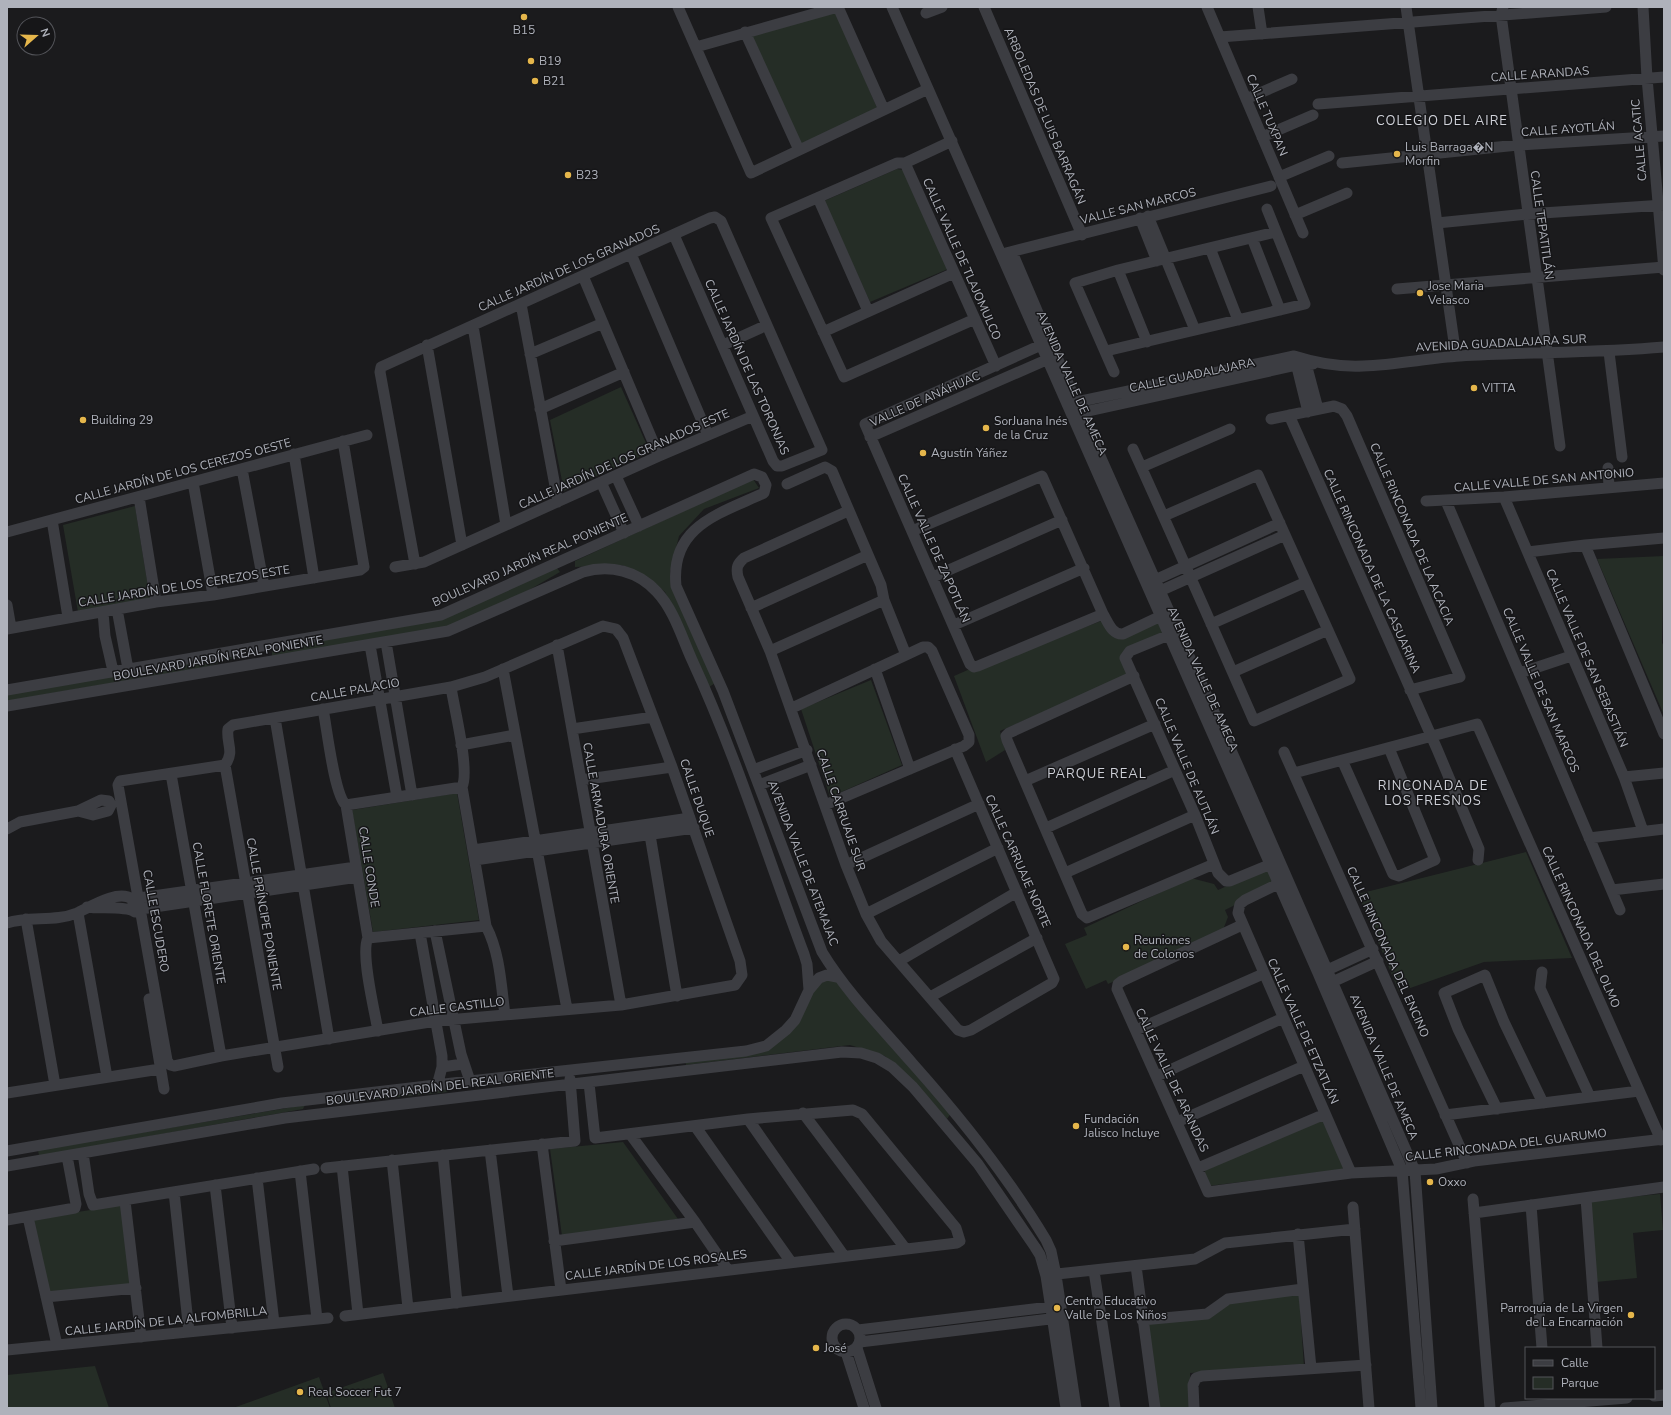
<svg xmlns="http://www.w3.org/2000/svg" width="1671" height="1415" font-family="'Nunito Sans',sans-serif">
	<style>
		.green { fill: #252d26 }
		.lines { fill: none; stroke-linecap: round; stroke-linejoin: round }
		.minor { stroke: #3c3d42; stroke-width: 11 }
		.poi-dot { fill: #e5b64b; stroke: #161618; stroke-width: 1.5 }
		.labels { text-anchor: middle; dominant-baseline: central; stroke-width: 3; stroke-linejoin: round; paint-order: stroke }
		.poi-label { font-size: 12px; fill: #afb2bb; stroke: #161618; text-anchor: start }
		.street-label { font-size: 12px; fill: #afb2bb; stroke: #161618 }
		.neighbourhood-label { font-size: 13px; letter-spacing: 1px; fill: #cfd1d8; stroke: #161618 }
	</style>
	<rect width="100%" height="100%" fill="#1b1b1d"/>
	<path class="green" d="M 836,12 L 878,110 L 801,146 L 752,36 Z
		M 897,169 L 904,170 L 948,269 L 870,302 L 824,201 Z
		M 621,387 L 650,452 L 564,491 L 550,420 Z
		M 753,479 L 759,488 L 704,509 L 679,536 L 670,572 L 675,593 L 717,682 L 709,687 L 665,592 L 646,576 L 622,565 L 575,567 L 575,561 Z
		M 135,506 L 150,599 L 78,612 L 63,525 Z
		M 1664,556 L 1662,643 L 1664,646 L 1664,715 L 1597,559 Z
		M 556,567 L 560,572 L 517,597 L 447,628 L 272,657 L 272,649 L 444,618 Z
		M 1159,620 L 1166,634 L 1129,650 L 1129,675 L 1000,731 L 1005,750 L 986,762 L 954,676 L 970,669 L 974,670 L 1101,621 L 1111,633 Z
		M 249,650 L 252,655 L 225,660 L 211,666 L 7,701 L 7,693 Z
		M 871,680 L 902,765 L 830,797 L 801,709 Z
		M 457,793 L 479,920 L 373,932 L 352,810 Z
		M 1526,852 L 1572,958 L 1484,962 L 1399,992 L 1358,894 Z
		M 1267,868 L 1275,885 L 1225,910 L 1228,917 L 1221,935 L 1108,984 L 1106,980 L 1086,989 L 1065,944 L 1087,935 L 1084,928 L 1191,878 L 1214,884 L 1218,890 Z
		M 837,978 L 951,1113 L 947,1119 L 885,1056 L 850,1045 L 686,1065 L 685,1059 L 779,1039 L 815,984 Z
		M 445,1086 L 448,1092 L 334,1104 L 333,1102 Z
		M 305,1105 L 303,1109 L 39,1156 L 38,1150 Z
		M 1325,1116 L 1345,1164 L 1342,1170 L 1208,1186 L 1204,1174 L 1206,1168 Z
		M 623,1142 L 678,1219 L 562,1236 L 550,1149 Z
		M 1660,1194 L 1663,1230 L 1633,1233 L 1637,1278 L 1596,1282 L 1588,1201 Z
		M 122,1205 L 132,1285 L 49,1294 L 33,1219 Z
		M 1299,1292 L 1304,1367 L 1190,1373 L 1190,1408 L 1157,1408 L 1145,1323 L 1208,1316 L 1228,1301 Z
		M 95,1366 L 109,1408 L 7,1408 L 7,1375 Z
		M 383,1373 L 395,1408 L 331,1408 L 326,1393 Z
		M 319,1377 L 330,1408 L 233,1408 Z"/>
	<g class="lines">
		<path class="minor" d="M 678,7 L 751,173 L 928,89
			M 838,7 L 884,110
			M 892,7 L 1318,973 L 1402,1170 L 1421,1408
			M 984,7 L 1082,235
			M 1207,7 L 1303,233
			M 1258,7 L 1262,34
			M 1406,7 L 1456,356
			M 1503,7 L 1501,15 L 1560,446
			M 1643,7 L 1647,78 L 1664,270
			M 926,13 L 942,7
			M 745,32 L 799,150
			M 1220,37 L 1606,7
			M 696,47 L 838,7
			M 1246,99 L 1292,79
			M 1318,104 L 1664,77
			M 1262,137 L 1313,115
			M 952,141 L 905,163 L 897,163 L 771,218 L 844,377 L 975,319
			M 905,163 L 996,366
			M 1342,163 L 1518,145 L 1664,136
			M 1279,177 L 1329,156
			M 818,198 L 868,311
			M 1295,215 L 1347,193
			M 1148,216 L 1195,330
			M 1140,218 L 1157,261
			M 1437,223 L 1527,214 L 1664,205
			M 1252,238 L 1280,310
			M 1210,248 L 1238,320
			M 1012,252 L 1076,402 L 1238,766
			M 1006,253 L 1271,186
			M 631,254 L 708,435
			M 1118,270 L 1147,342
			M 583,276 L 659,456
			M 1397,289 L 1664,267
			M 521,304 L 558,502
			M 473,326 L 506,525
			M 823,332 L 954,273
			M 1050,341 L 865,424 L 970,664 L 974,667 L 978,666 L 1103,614
			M 427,345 L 462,545
			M 723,345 L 767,325
			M 1106,351 L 1305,304 L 1267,209
			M 1609,352 L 1622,457
			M 530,354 L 603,323
			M 1295,359 L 1308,412
			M 1305,360 L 1318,409
			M 1114,372 L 1075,283 L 1118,270 L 1276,232
			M 1067,404 L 1294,356 C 1316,363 1341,367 1363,366 C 1396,365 1428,358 1460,356 C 1528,352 1596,353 1664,347
			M 540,409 L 624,372
			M 1075,414 L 1297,365 L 1313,364
			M 1289,415 L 1437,749 L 1479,849 L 1478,860
			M 1271,419 L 1334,406 L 1342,409 L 1347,416 L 1460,677 L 1410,690
			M 870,437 L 1053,357
			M 1133,449 C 1174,539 1214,630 1254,721 L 1350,679 L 1258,475 L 1164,516
			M 294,454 L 314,578
			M 1142,467 L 1230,429
			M 1608,468 L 1609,488
			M 242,469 L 264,586
			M 616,476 L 639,526
			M 193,482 L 213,595
			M 601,482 L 624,533
			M 787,484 L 825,467 L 832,471 L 881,585 L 884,600 L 906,655
			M 139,497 L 156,602
			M 1504,497 L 1624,777 L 1643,831
			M 1426,501 L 1504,497 L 1664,483
			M 1446,501 L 1620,910
			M 848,511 L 744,558 C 737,564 736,568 738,577 L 770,651 L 846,865 L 866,914 L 881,941 L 958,1030 L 964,1032 L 971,1030 L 1052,983 L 1054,979 L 955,749
			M 52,520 L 68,617
			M 912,531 L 1042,476 L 1103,614 C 1108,622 1112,635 1123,634 L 1161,616
			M 7,532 L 367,435
			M 1585,545 L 1664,734
			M 1528,552 L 1585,545 L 1664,538
			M 415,564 L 380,372 L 381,367 L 710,218 L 715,217 L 721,221 L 822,450 L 782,466 L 777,466 L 773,461 L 674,235
			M 395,567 L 424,562 L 659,456 L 753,416
			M 933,577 L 1062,520
			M 1155,580 L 1280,523
			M 1160,591 L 1285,535
			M 7,605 L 11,628
			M 751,608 L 868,555
			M 117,609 L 128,669
			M 103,612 L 105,636 L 113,671
			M 1211,624 L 1306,582
			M 954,625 L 1084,568
			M 603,626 L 616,629 L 623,638 L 672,767 L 740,961 L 742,975 L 735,985 L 621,1005 L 436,1021 L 221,1056 L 174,1066 L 170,1065 L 167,1060 L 118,785 L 120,781 L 225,765 C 235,751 226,744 228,729 L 233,725 L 451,687 L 485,677 Z
			M 7,629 L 156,602 L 213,595 L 360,570 L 364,567 L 343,441
			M 1169,635 L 1130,651 L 1125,658 L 1195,815 L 1218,873 L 1226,881 L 1230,881 L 1276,862
			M 386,642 L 412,795
			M 370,645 L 397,797
			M 557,645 L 621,1005
			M 770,651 L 884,600
			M 503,669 L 567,1009
			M 875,669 L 910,769
			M 1233,672 L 1328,630
			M 1520,673 L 1571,656
			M 1134,676 L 1009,733 L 1006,736 L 1007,740 L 1082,914 L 1087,918 L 1214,864
			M 451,687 C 454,708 470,770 462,787 L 486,926 C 500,953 501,984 505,1015
			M 7,690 L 441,615 L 754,474 L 762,477 L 766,485 L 764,493 C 719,514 670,526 676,586 L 723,691 L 822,952 C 847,993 882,1028 913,1064 C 962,1119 1008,1177 1046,1240 L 1051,1251 L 1056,1275 L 1076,1408
			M 7,706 L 448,631 L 583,572 C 610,564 638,571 657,592 C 674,610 682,638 692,660 C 736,755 767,856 804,954 L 807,964 L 809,990
			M 792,708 L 906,655 L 923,647 L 928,647 L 932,651 L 969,735 L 969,742 L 964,746 L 825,805
			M 323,709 C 327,728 334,795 346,805 L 368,938 C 360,953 375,1012 378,1031
			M 275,718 L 329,1039
			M 572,729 L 653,717
			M 461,745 L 515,735
			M 1284,752 L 1467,1163
			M 1342,760 L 1393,874 L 1399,876 L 1435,860 L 1389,748
			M 225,765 L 278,1067
			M 1228,769 L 1238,766 L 1415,1171 L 1432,1408
			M 753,770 L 807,750
			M 1294,773 L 1477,724 L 1661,1140
			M 171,774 L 221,1056
			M 1624,777 L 1664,773
			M 581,780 L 672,767
			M 1025,781 L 1155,724
			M 759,785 L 811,765
			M 101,800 L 109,801 L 111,805 L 108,811 L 93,815 L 78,811 Z
			M 346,805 L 462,787
			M 1046,828 L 1175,770
			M 7,829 L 20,822 L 78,811
			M 649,829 L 677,996
			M 1589,838 L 1664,829
			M 473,850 L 690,818
			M 475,860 L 694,828
			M 846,865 L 979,804
			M 1065,873 L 1195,815
			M 1284,881 L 1245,900 L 1240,904 L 1238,913 L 1351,1173
			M 1612,890 L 1664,884
			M 139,898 L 356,867
			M 87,907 C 99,909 127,906 135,912
			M 141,909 L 358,877
			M 78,913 L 107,1077
			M 866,914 L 998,848
			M 26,919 L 55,1085
			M 7,923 C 30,916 55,922 77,913 C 90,907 118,889 132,899 L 135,911
			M 1242,925 L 1122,981 L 1118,984 L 1117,989 L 1208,1192 L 1351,1173 L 1436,1169 L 1474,1161 L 1664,1139
			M 435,931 L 461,1054 L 470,1081
			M 420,933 L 442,1056 L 442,1067 L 437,1086
			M 368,938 L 486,926
			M 899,961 L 1017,892
			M 1323,972 L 1373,949
			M 1542,972 L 1540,988 L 1590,1097
			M 1328,984 L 1378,961
			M 930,997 L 1037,938
			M 149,999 L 164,1089
			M 1136,1030 L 1263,974
			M 442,1067 L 463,1064
			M 1157,1076 L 1283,1018
			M 7,1093 L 160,1069
			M 1497,1109 L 1458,1029 L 1444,993 L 1485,975 L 1504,1022 L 1543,1103
			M 803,1113 L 905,1248
			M 1445,1115 L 1639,1091
			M 748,1119 L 844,1256
			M 1177,1122 L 1304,1066
			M 695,1126 L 791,1262
			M 630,1134 L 695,1222 L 728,1270
			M 542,1144 L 561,1290
			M 490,1150 L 508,1296
			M 7,1151 L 282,1103 L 470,1081 L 746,1051 L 766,1046 L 786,1030 L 795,1020 L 809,990 L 819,978 L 827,975 L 837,977
			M 83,1153 L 89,1194 L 93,1205 L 314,1169
			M 443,1155 L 457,1303
			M 392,1160 L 408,1308
			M 7,1166 L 285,1118 L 842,1052 L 861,1053 L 877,1058 L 892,1067 L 913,1087 L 978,1164 L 1035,1247 L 1040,1255 L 1046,1276 L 1066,1408
			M 342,1166 L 358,1314
			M 326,1168 L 575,1141 L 570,1079
			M 1198,1168 L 1325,1114
			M 300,1171 L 317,1319
			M 257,1178 L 274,1323
			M 215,1185 L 232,1328
			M 174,1192 L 189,1332
			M 1586,1198 L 1597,1348
			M 1473,1199 L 1490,1408
			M 125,1201 L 141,1337
			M 1531,1205 L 1542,1348
			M 1353,1207 L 1369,1408
			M 1474,1213 L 1664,1187
			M 28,1217 L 57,1345
			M 7,1220 L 75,1208 L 76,1204 L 67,1156
			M 1298,1234 L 1311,1368
			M 554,1241 L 695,1222
			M 1136,1266 L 1155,1408
			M 1094,1271 L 1115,1408
			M 1048,1275 L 1195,1259 L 1225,1243 L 1355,1229
			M 46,1297 L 136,1288
			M 345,1316 L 957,1243 L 960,1241 L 956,1228 L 862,1114 L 853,1110 L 748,1119 L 595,1138 L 589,1083
			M 1142,1320 L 1207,1314 L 1228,1299 L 1303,1289
			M832 1338a14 14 0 1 1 28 0a14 14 0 1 1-28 0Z
			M 858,1330 L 1058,1306
			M 860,1342 L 1058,1318
			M 857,1348 L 876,1408
			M 7,1350 L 328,1318
			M 846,1352 L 864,1408
			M 1654,1396 L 1664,1395
			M 1194,1408 L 1193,1385 L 1196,1378 L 1202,1376 L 1366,1365
			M 1505,1408 L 1627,1398"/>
	</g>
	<g class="poi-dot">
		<circle cx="524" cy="17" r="4"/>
		<circle cx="531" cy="61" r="4"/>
		<circle cx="535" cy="81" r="4"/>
		<circle cx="1397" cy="154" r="4"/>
		<circle cx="568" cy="175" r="4"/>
		<circle cx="1420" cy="293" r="4"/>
		<circle cx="1474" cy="388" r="4"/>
		<circle cx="83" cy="420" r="4"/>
		<circle cx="986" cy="428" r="4"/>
		<circle cx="923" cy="453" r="4"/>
		<circle cx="1126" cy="947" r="4"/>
		<circle cx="1076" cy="1126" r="4"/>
		<circle cx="1430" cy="1182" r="4"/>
		<circle cx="1057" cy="1308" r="4"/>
		<circle cx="1631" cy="1315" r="4"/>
		<circle cx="816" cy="1348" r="4"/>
		<circle cx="300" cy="1392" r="4"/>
	</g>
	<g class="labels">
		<g class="poi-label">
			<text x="524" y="30" text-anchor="middle">B15</text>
			<text x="539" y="61">B19</text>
			<text x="543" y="81">B21</text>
			<text x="1405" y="147">Luis Barraga�N<tspan x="1405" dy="14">Morfin</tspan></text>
			<text x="576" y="175">B23</text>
			<text x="1428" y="286">Jose Maria<tspan x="1428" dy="14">Velasco</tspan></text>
			<text x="1482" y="388">VITTA</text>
			<text x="91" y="420">Building 29</text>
			<text x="994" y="421">SorJuana Inés<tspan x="994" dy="14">de la Cruz</tspan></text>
			<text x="931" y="453">Agustín Yáñez</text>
			<text x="1134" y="940">Reuniones<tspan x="1134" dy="14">de Colonos</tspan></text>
			<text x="1084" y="1119">Fundación<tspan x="1084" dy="14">Jalisco Incluye</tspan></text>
			<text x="1438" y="1182">Oxxo</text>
			<text x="1065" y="1301">Centro Educativo<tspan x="1065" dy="14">Valle De Los Niños</tspan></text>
			<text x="1623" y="1308" text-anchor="end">Parroquia de La Virgen<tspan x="1623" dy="14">de La Encarnación</tspan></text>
			<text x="824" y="1348">José</text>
			<text x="308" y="1392">Real Soccer Fut 7</text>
		</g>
		<g class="street-label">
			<text transform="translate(1540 74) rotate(-4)">CALLE ARANDAS</text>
			<text transform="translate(1267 115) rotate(67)">CALLE TUXPAN</text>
			<text transform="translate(1045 116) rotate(67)">ARBOLEDAS DE LUIS BARRAGÁN</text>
			<text transform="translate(1568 129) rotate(-4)">CALLE AYOTLÁN</text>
			<text transform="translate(1639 140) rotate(-95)">CALLE ACATIC</text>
			<text transform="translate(1138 206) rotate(-14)">VALLE SAN MARCOS</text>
			<text transform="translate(1542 225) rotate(82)">CALLE TEPATITLÁN</text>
			<text transform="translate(962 259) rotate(66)">CALLE VALLE DE TLAJOMULCO</text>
			<text transform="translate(569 268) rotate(-24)">CALLE JARDÍN DE LOS GRANADOS</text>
			<text transform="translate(1501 343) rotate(-3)">AVENIDA GUADALAJARA SUR</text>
			<text transform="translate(747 367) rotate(66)">CALLE JARDÍN DE LAS TORONJAS</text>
			<text transform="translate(1192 375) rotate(-12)">CALLE GUADALAJARA</text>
			<text transform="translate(1072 383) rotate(66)">AVENIDA VALLE DE AMECA</text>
			<text transform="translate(925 399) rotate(-24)">VALLE DE ANÁHUAC</text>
			<text transform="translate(624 459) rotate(-24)">CALLE JARDÍN DE LOS GRANADOS ESTE</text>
			<text transform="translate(183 471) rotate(-15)">CALLE JARDÍN DE LOS CEREZOS OESTE</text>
			<text transform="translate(1544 480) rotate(-5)">CALLE VALLE DE SAN ANTONIO</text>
			<text transform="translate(1412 534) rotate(67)">CALLE RINCONADA DE LA ACACIA</text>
			<text transform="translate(934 548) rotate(66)">CALLE VALLE DE ZAPOTLÁN</text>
			<text transform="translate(530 560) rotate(-24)">BOULEVARD JARDÍN REAL PONIENTE</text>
			<text transform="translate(1372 571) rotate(66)">CALLE RINCONADA DE LA CASUARINA</text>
			<text transform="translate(184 586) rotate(-9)">CALLE JARDÍN DE LOS CEREZOS ESTE</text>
			<text transform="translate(218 658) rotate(-10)">BOULEVARD JARDÍN REAL PONIENTE</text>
			<text transform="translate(1587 658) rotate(67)">CALLE VALLE DE SAN SEBASTIÁN</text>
			<text transform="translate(1203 679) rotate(66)">AVENIDA VALLE DE AMECA</text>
			<text transform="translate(355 690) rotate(-10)">CALLE PALACIO</text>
			<text transform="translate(1541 690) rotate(67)">CALLE VALLE DE SAN MARCOS</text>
			<text transform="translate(1187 766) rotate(67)">CALLE VALLE DE AUTLÁN</text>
			<text transform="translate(697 798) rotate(71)">CALLE DUQUE</text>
			<text transform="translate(841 810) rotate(71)">CALLE CARRUAJE SUR</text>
			<text transform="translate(601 823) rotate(80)">CALLE ARMADURA ORIENTE</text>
			<text transform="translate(1018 861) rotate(66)">CALLE CARRUAJE NORTE</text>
			<text transform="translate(803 863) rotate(69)">AVENIDA VALLE DE ATEMAJAC</text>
			<text transform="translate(369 867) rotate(81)">CALLE CONDE</text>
			<text transform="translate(209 913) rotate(80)">CALLE FLORETE ORIENTE</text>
			<text transform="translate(264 914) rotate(80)">CALLE PRÍNCIPE PONIENTE</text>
			<text transform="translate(156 921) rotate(80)">CALLE ESCUDERO</text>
			<text transform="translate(1581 927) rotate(66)">CALLE RINCONADA DEL OLMO</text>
			<text transform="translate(1388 952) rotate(66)">CALLE RINCONADA DEL ENCINO</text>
			<text transform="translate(457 1007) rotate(-7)">CALLE CASTILLO</text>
			<text transform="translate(1303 1031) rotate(66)">CALLE VALLE DE ETZATLÁN</text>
			<text transform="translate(1384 1067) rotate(67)">AVENIDA VALLE DE AMECA</text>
			<text transform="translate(1172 1080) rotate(65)">CALLE VALLE DE ARANDAS</text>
			<text transform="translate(440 1087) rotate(-7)">BOULEVARD JARDÍN DEL REAL ORIENTE</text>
			<text transform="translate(1506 1145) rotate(-7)">CALLE RINCONADA DEL GUARUMO</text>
			<text transform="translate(656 1265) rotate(-7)">CALLE JARDÍN DE LOS ROSALES</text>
			<text transform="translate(166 1321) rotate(-6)">CALLE JARDÍN DE LA ALFOMBRILLA</text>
		</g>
		<g class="neighbourhood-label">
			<text x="1442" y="121">COLEGIO DEL AIRE</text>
			<text x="1097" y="774">PARQUE REAL</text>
			<text x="1433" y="786">RINCONADA DE<tspan x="1433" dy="15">LOS FRESNOS</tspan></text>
		</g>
	</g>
	<rect width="1671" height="1415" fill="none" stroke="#afb2bb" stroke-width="16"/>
	<rect x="1525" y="1347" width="130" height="52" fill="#161618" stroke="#535459"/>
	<rect x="1533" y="1360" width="20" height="6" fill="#3c3d42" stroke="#535459"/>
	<text x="1561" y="1367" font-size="12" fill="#afb2bb">Calle</text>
	<rect x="1533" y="1377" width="20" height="12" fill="#252d26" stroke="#535459"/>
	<text x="1561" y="1387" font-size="12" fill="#afb2bb">Parque</text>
	<g transform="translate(36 36) rotate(70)"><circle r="19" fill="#161618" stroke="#535459"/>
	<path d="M0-3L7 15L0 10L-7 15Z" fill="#e5b64b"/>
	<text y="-6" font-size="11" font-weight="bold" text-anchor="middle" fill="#afb2bb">N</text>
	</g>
</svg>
